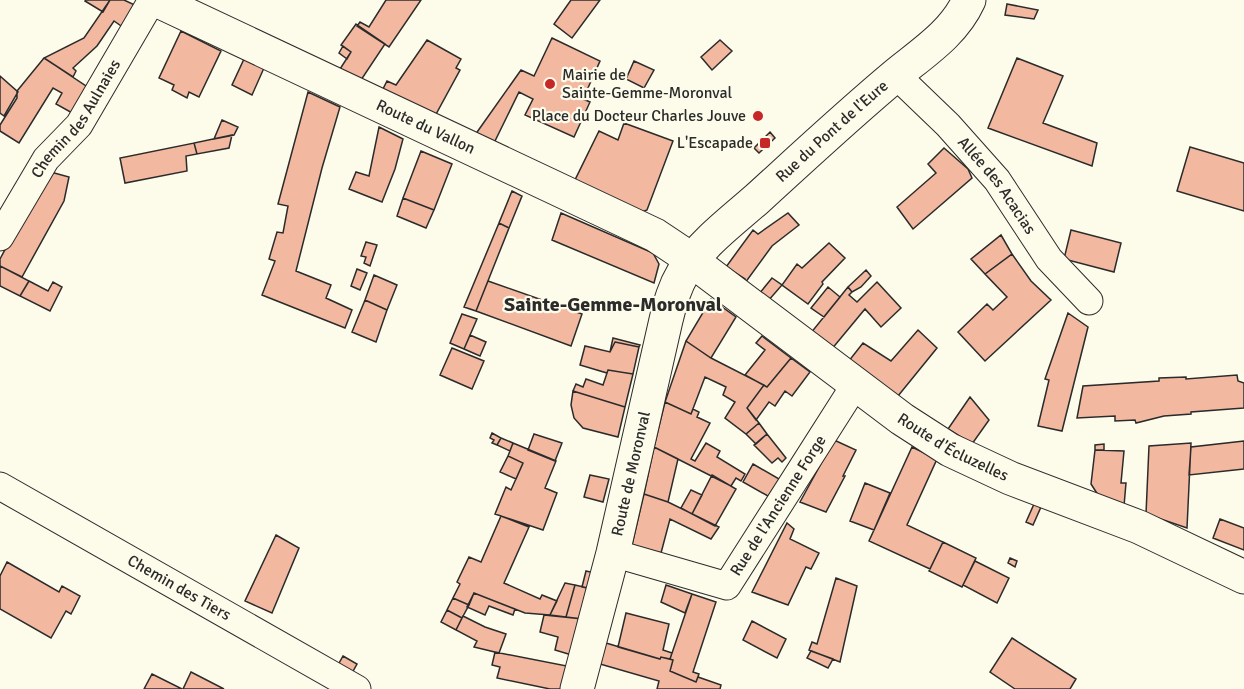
<svg xmlns="http://www.w3.org/2000/svg" width="1244" height="689" font-family="Signika,sans-serif">
	<style>
		.building { fill: #f2b8a0; stroke: #2b2b2b; stroke-width: 1.5 }
		.lines { fill: none; stroke-linecap: round; stroke-linejoin: round }
		.minor-casing { stroke: #2b2b2b; stroke-width: 29 }
		.tertiary-casing { stroke: #2b2b2b; stroke-width: 35 }
		.minor { stroke: #fdfbea; stroke-width: 27 }
		.tertiary { stroke: #fdfbea; stroke-width: 33 }
		.poi-dot { fill: #c62828; stroke: #fdfbea; stroke-width: 2 }
		.labels { text-anchor: middle; dominant-baseline: central; stroke-width: 4.5; stroke-linejoin: round; paint-order: stroke }
		.poi-label { font-size: 16px; fill: #2b2b2b; stroke: #fdfbea; text-anchor: end }
		.street-label { font-size: 16px; fill: #2b2b2b; stroke: #fdfbea }
		.quarter-label { font-size: 20px; font-weight: bold; fill: #2b2b2b; stroke: #fdfbea }
	</style>
	<rect width="100%" height="100%" fill="#fdfbea"/>
	<path class="building" d="M 86,0 L 110,0 L 103,12 L 85,1 Z
		M 110,0 L 124,0 L 137,6 L 124,28 L 114,21 L 97,46 L 73,68 L 76,71 L 73,77 L 44,58 L 84,38 Z
		M 386,0 L 421,0 L 389,47 L 357,26 L 360,22 L 369,27 Z
		M 571,0 L 600,0 L 572,38 L 554,24 Z
		M 1007,4 L 1038,10 L 1034,19 L 1005,15 Z
		M 356,24 L 385,44 L 361,80 L 340,69 L 351,52 L 341,45 Z
		M 181,31 L 221,51 L 199,97 L 189,92 L 187,98 L 172,90 L 174,85 L 159,78 Z
		M 552,38 L 600,61 L 583,99 L 590,102 L 574,137 L 525,115 L 533,99 L 519,92 L 494,143 L 475,135 L 521,70 L 534,76 Z
		M 427,40 L 461,59 L 456,68 L 460,70 L 435,116 L 382,91 L 387,81 L 396,85 Z
		M 720,40 L 732,51 L 712,70 L 701,57 Z
		M 343,46 L 351,52 L 347,59 L 339,53 Z
		M 44,58 L 92,90 L 74,114 L 56,104 L 62,93 L 53,88 L 19,143 L 0,131 L 0,125 L 17,98 L 17,91 Z
		M 1017,58 L 1063,76 L 1043,123 L 1097,143 L 1092,166 L 988,128 Z
		M 244,59 L 264,68 L 252,95 L 232,85 Z
		M 634,61 L 654,70 L 644,88 L 626,79 Z
		M 0,76 L 18,92 L 4,116 L 0,113 Z
		M 308,92 L 340,107 L 322,168 L 296,271 L 331,285 L 326,298 L 352,310 L 345,328 L 262,295 L 275,261 L 269,259 L 277,232 L 283,233 L 288,206 L 278,204 Z
		M 222,120 L 238,127 L 234,135 L 214,139 Z
		M 624,123 L 673,141 L 647,210 L 640,213 L 574,182 L 599,131 L 618,140 Z
		M 379,127 L 403,139 L 395,169 L 382,202 L 349,189 L 356,172 L 369,176 Z
		M 770,132 L 775,138 L 759,153 L 754,148 Z
		M 232,135 L 229,148 L 197,154 L 194,143 Z
		M 194,143 L 197,154 L 186,156 L 187,171 L 125,183 L 120,158 Z
		M 1190,147 L 1244,163 L 1244,211 L 1177,191 Z
		M 944,148 L 968,169 L 972,178 L 913,229 L 897,207 L 936,173 L 928,164 Z
		M 421,151 L 452,164 L 434,210 L 403,198 Z
		M 47,171 L 69,177 L 64,201 L 22,277 L 0,266 L 0,259 Z
		M 512,191 L 522,196 L 509,228 L 499,223 Z
		M 403,198 L 434,210 L 426,228 L 397,216 Z
		M 561,213 L 653,253 L 659,264 L 654,283 L 552,240 Z
		M 788,213 L 799,225 L 772,246 L 745,283 L 745,279 L 726,267 L 753,230 L 758,234 Z
		M 499,223 L 509,228 L 476,311 L 464,307 Z
		M 1071,230 L 1121,243 L 1114,272 L 1064,259 Z
		M 1001,235 L 1012,254 L 985,274 L 971,259 Z
		M 366,242 L 377,245 L 370,266 L 364,263 L 366,257 L 361,256 Z
		M 829,243 L 845,258 L 822,282 L 823,284 L 808,304 L 782,285 L 797,264 L 802,268 Z
		M 1012,254 L 1031,281 L 1051,300 L 985,361 L 958,332 L 987,304 L 993,310 L 1007,297 L 985,274 Z
		M 0,266 L 29,281 L 20,296 L 0,286 Z
		M 357,269 L 367,273 L 360,290 L 351,286 Z
		M 866,270 L 871,276 L 861,287 L 852,292 L 848,287 Z
		M 374,275 L 397,285 L 387,310 L 365,300 Z
		M 772,278 L 782,285 L 768,301 L 759,294 Z
		M 29,281 L 48,291 L 53,282 L 62,287 L 50,311 L 20,296 Z
		M 488,281 L 582,314 L 571,346 L 476,311 Z
		M 877,282 L 901,308 L 881,327 L 865,309 L 831,350 L 810,334 L 848,287 L 852,292 L 849,295 L 857,302 Z
		M 828,287 L 840,297 L 824,317 L 811,308 Z
		M 711,299 L 736,317 L 711,358 L 686,341 Z
		M 365,300 L 387,310 L 376,342 L 352,332 Z
		M 1068,313 L 1088,327 L 1062,431 L 1038,426 L 1049,380 L 1045,379 Z
		M 462,314 L 477,319 L 464,349 L 450,343 Z
		M 918,330 L 937,348 L 898,396 L 848,362 L 863,343 L 891,361 Z
		M 470,335 L 486,342 L 480,356 L 464,349 Z
		M 762,336 L 791,358 L 767,387 L 745,375 L 765,350 L 756,343 Z
		M 613,338 L 640,345 L 639,347 L 615,342 L 610,352 Z
		M 686,341 L 711,358 L 764,385 L 747,408 L 759,423 L 746,434 L 725,418 L 735,402 L 723,395 L 726,387 L 705,377 L 691,414 L 665,402 Z
		M 615,342 L 639,347 L 633,374 L 608,370 L 607,373 L 580,365 L 585,346 L 610,352 Z
		M 452,348 L 484,361 L 472,389 L 440,375 Z
		M 791,358 L 810,372 L 792,396 L 785,391 L 775,406 L 769,402 L 756,420 L 747,408 L 764,385 L 767,387 Z
		M 608,370 L 633,374 L 625,407 L 573,391 L 576,384 L 583,387 L 586,379 L 603,385 Z
		M 1237,375 L 1238,381 L 1244,383 L 1244,408 L 1191,412 L 1191,414 L 1164,416 L 1136,423 L 1135,420 L 1115,421 L 1115,416 L 1077,418 L 1083,386 L 1159,381 L 1159,378 L 1186,377 L 1186,379 Z
		M 573,391 L 625,407 L 618,437 L 583,428 L 574,418 L 571,405 Z
		M 970,397 L 989,420 L 972,444 L 948,429 Z
		M 665,402 L 691,414 L 693,409 L 699,412 L 697,417 L 710,423 L 691,459 L 695,461 L 706,443 L 720,451 L 717,457 L 745,474 L 741,481 L 736,478 L 731,486 L 654,447 Z
		M 759,423 L 767,434 L 756,444 L 746,434 Z
		M 492,433 L 501,438 L 497,445 L 492,443 L 494,440 L 490,438 Z
		M 534,434 L 562,443 L 555,461 L 528,450 Z
		M 767,434 L 786,458 L 782,462 L 778,458 L 772,463 L 754,445 Z
		M 501,438 L 513,443 L 510,451 L 497,445 Z
		M 834,440 L 856,450 L 843,476 L 845,476 L 826,512 L 800,502 Z
		M 1244,441 L 1244,469 L 1189,475 L 1191,447 Z
		M 513,443 L 556,461 L 545,488 L 557,493 L 543,530 L 495,514 L 506,487 L 511,490 L 523,463 L 508,456 Z
		M 1191,443 L 1187,528 L 1146,514 L 1149,446 Z
		M 1104,444 L 1104,450 L 1095,450 L 1095,445 Z
		M 654,447 L 678,459 L 668,502 L 644,494 Z
		M 912,447 L 937,459 L 907,525 L 943,542 L 930,569 L 869,541 Z
		M 1095,450 L 1124,451 L 1121,483 L 1126,483 L 1124,506 L 1100,498 L 1091,484 Z
		M 508,456 L 523,463 L 516,479 L 500,472 Z
		M 753,464 L 786,483 L 775,500 L 743,482 Z
		M 590,475 L 609,479 L 603,502 L 584,497 Z
		M 712,475 L 736,489 L 715,526 L 692,514 Z
		M 865,483 L 890,493 L 874,530 L 850,521 Z
		M 691,490 L 702,495 L 692,514 L 681,508 Z
		M 644,494 L 668,502 L 719,527 L 711,539 L 670,519 L 661,553 L 632,545 Z
		M 1034,504 L 1041,507 L 1033,525 L 1026,522 Z
		M 501,516 L 529,527 L 504,583 L 540,599 L 542,595 L 557,601 L 550,615 L 525,613 L 474,593 L 469,605 L 453,598 L 460,584 L 457,582 L 469,557 L 481,562 Z
		M 1220,519 L 1244,528 L 1244,550 L 1213,538 Z
		M 787,523 L 794,529 L 790,539 L 819,553 L 811,569 L 806,567 L 788,605 L 752,592 Z
		M 276,535 L 299,548 L 272,613 L 245,601 Z
		M 943,542 L 976,558 L 962,587 L 929,571 Z
		M 1010,558 L 1017,561 L 1015,567 L 1008,563 Z
		M 975,561 L 1009,578 L 997,603 L 963,585 Z
		M 7,562 L 59,592 L 62,586 L 80,596 L 71,614 L 66,611 L 51,638 L 0,609 L 0,576 Z
		M 586,571 L 595,573 L 592,589 L 582,587 Z
		M 836,578 L 857,586 L 840,662 L 809,650 L 812,642 L 817,644 Z
		M 565,583 L 575,585 L 566,617 L 550,615 Z
		M 575,585 L 592,589 L 583,619 L 566,617 Z
		M 666,585 L 692,594 L 685,613 L 661,602 Z
		M 474,593 L 515,609 L 513,615 L 489,606 L 485,615 L 467,607 Z
		M 692,594 L 716,602 L 693,672 L 699,674 L 696,682 L 670,671 L 673,660 L 670,659 Z
		M 453,598 L 469,605 L 462,618 L 447,610 Z
		M 447,610 L 462,618 L 456,630 L 441,622 Z
		M 626,613 L 669,624 L 663,650 L 672,653 L 670,659 L 661,657 L 660,659 L 618,647 Z
		M 544,615 L 583,619 L 575,656 L 555,650 L 558,637 L 540,632 Z
		M 463,616 L 485,627 L 506,634 L 499,653 L 474,647 L 477,641 L 456,630 Z
		M 752,621 L 786,639 L 777,658 L 743,640 Z
		M 1012,638 L 1076,679 L 1070,689 L 1015,689 L 990,672 Z
		M 606,643 L 660,659 L 661,657 L 673,660 L 670,671 L 696,682 L 698,677 L 721,685 L 720,689 L 657,689 L 659,681 L 600,664 Z
		M 811,651 L 833,659 L 828,668 L 807,658 Z
		M 495,652 L 572,667 L 566,689 L 550,689 L 497,678 L 500,667 L 492,665 Z
		M 343,656 L 357,664 L 352,673 L 338,665 Z
		M 191,672 L 224,689 L 183,689 Z
		M 152,674 L 182,689 L 144,689 Z"/>
	<g class="lines">
		<g class="minor-casing">
			<g id="minor">
				<path id="s1" d="M 896,75 L 948,125 L 997,180 L 1049,259 L 1089,301"/>
				<path id="s2" d="M 0,237 L 46,159 L 79,125 L 152,0"/>
				<path id="s3" d="M 0,486 L 357,689"/>
				<path id="s4" d="M 613,553 L 727,586 L 855,385"/>
			</g>
		</g>
		<g class="tertiary-casing">
			<g id="tertiary">
				<path id="s5" d="M 156,0 L 655,235 L 679,251 L 902,419 L 950,450 L 1010,478 L 1139,527 L 1244,577"/>
				<path id="s6" d="M 577,689 L 613,553 L 666,320 C 670,303 674,288 683,273 C 701,244 732,221 757,199 C 803,157 849,114 897,74 C 924,52 954,33 969,0"/>
			</g>
		</g>
		<use href="#minor" class="minor"/>
		<use href="#tertiary" class="tertiary"/>
	</g>
	<g class="poi-dot">
		<circle cx="550" cy="84" r="6"/>
		<circle cx="758" cy="116" r="6"/>
		<rect x="759" y="137" width="12" height="12" rx="3"/>
	</g>
	<g class="labels">
		<g class="poi-label">
			<text x="562" y="75" text-anchor="start">Mairie de<tspan x="562" dy="18">Sainte-Gemme-Moronval</tspan></text>
			<text x="746" y="116">Place du Docteur Charles Jouve</text>
			<text x="753" y="143">L'Escapade</text>
		</g>
		<g class="street-label">
			<text stroke="none"><textPath href="#s2" startOffset="141">Chemin des Aulnaies</textPath></text>
			<text stroke="none"><textPath href="#s5" startOffset="298">Route du Vallon</textPath></text>
			<text stroke="none"><textPath href="#s6" startOffset="636">Rue du Pont de l'Eure</textPath></text>
			<text stroke="none"><textPath href="#s1" startOffset="150">Allée des Acacias</textPath></text>
			<text stroke="none"><textPath href="#s5" startOffset="918">Route d'Écluzelles</textPath></text>
			<text stroke="none"><textPath href="#s6" startOffset="222">Route de Moronval</textPath></text>
			<text stroke="none"><textPath href="#s4" startOffset="214">Rue de l'Ancienne Forge</textPath></text>
			<text stroke="none"><textPath href="#s3" startOffset="206">Chemin des Tiers</textPath></text>
		</g>
		<g class="quarter-label">
			<text x="613" y="304">Sainte-Gemme-Moronval</text>
		</g>
	</g>
</svg>
